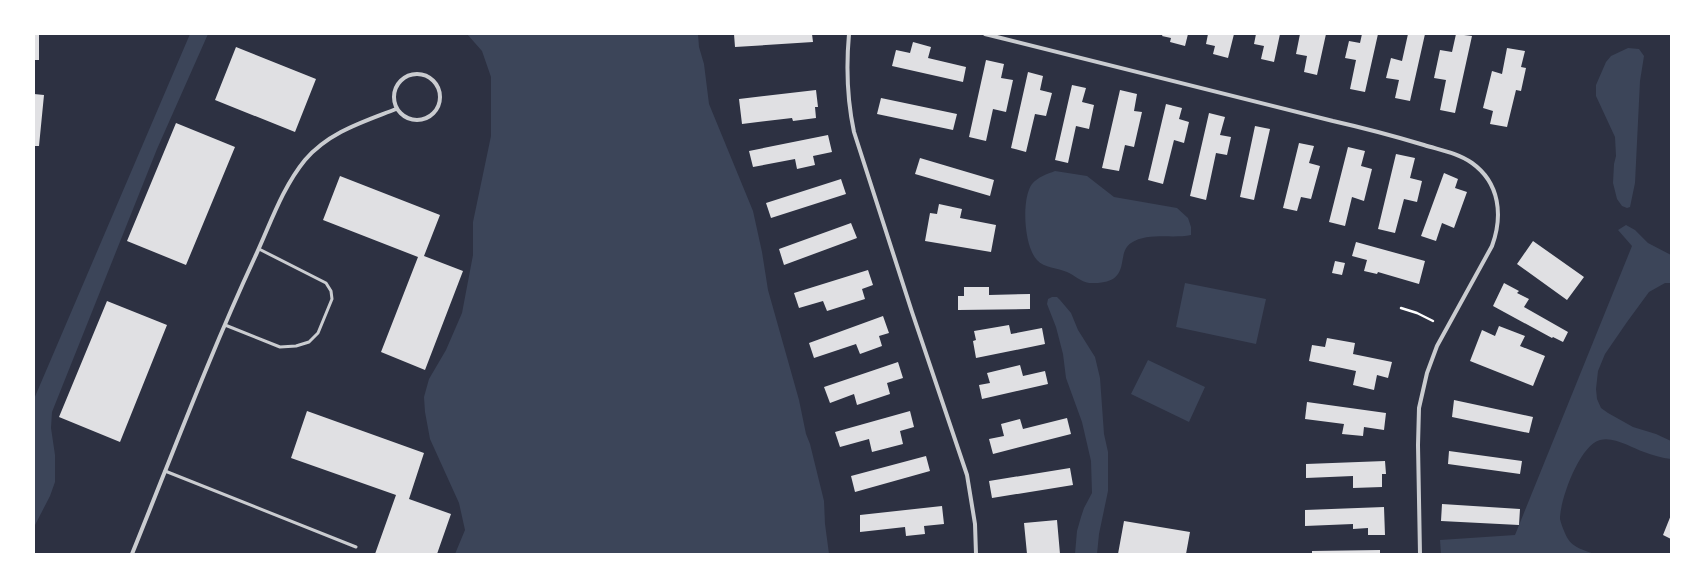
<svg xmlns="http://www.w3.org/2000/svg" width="1705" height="588" font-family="'Varela Round',sans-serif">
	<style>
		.green { fill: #3c4559 }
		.building { fill: #e0e0e3 }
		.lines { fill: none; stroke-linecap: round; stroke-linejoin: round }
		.path { stroke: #fff; stroke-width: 2.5 }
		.service { stroke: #caccd0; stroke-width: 3 }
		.minor { stroke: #caccd0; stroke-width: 4 }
	</style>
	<rect width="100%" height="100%" fill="#2d3142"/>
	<path class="green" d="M 190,34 L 208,34 L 157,149 L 52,412 L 51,428 L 55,455 L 55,482 L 50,496 L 34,527 L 34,399 Z
		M 467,34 L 698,34 L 699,47 L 704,64 L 709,104 L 753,211 L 762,252 L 768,290 L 799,400 L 806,434 L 810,444 L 824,501 L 825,524 L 829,554 L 455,554 L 465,530 L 459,503 L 430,439 L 425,412 L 424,397 L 429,379 L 446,350 L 462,313 L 473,255 L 473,222 L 491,136 L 491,77 L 482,51 Z
		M 1628,48 L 1639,49 L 1644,56 L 1640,81 L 1635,183 L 1630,207 L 1627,208 L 1622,206 L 1617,199 L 1613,183 L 1614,164 L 1616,156 L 1615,137 L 1596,96 L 1596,85 L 1606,62 L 1611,56 Z
		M 1055,171 L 1087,176 L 1114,197 L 1177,208 L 1188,218 L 1191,227 L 1191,235 C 1173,239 1148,232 1131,243 C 1114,254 1135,285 1089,283 C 1081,282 1074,275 1067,272 C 1058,268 1044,268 1037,260 C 1024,247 1021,199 1032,184 C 1038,177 1047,174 1055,171 Z
		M 1626,225 L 1635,230 L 1648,243 L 1671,255 L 1671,283 L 1665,283 L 1649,292 L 1627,322 L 1605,354 L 1598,371 L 1596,389 L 1597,399 L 1601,408 L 1608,413 L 1633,427 L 1656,434 L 1671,441 L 1671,459 C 1662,458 1652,455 1644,452 C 1632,448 1614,436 1600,440 C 1580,445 1560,499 1560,519 C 1561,524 1565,534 1568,539 C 1572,547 1586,551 1594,554 L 1441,554 L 1440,540 L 1515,535 L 1632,246 L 1618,230 Z
		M 1185,283 L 1266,299 L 1256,344 L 1176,327 Z
		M 1052,297 L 1057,297 L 1060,300 L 1071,313 L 1078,330 L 1095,357 L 1100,378 L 1104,434 L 1108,452 L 1108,491 L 1099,534 L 1097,554 L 1075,554 L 1077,531 L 1081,517 L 1084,508 L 1092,493 L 1091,461 L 1082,422 L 1066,378 L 1063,354 L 1056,327 L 1047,304 L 1048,299 Z
		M 1148,360 L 1205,387 L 1189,422 L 1131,394 Z"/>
	<path class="building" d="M 34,34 L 39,34 L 39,60 L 34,60 Z
		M 734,34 L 812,34 L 813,42 L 735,47 Z
		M 1163,34 L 1188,34 L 1185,46 L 1170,42 L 1171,38 L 1162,36 Z
		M 1208,34 L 1234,34 L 1228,58 L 1213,54 L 1215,46 L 1206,44 Z
		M 1256,34 L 1280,34 L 1274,62 L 1261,59 L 1264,46 L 1254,44 Z
		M 1300,34 L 1326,34 L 1317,75 L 1304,72 L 1307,56 L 1296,54 Z
		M 1362,34 L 1378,34 L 1365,92 L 1350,89 L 1356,60 L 1345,58 L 1349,41 L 1360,43 Z
		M 1408,34 L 1425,34 L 1410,101 L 1395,98 L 1399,80 L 1386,78 L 1391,58 L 1402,61 Z
		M 1456,34 L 1472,36 L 1455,113 L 1440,110 L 1446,80 L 1434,78 L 1440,50 L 1452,52 Z
		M 913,42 L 931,47 L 928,58 L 966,67 L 963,82 L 892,66 L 896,50 L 910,53 Z
		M 236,47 L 316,79 L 295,132 L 215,100 Z
		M 1507,48 L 1525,51 L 1521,67 L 1526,68 L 1521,91 L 1516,90 L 1507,127 L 1490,124 L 1493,111 L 1483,108 L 1492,71 L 1502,74 Z
		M 986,60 L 1004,64 L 1001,78 L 1013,80 L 1006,112 L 993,109 L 986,141 L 969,137 Z
		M 1028,72 L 1043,76 L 1040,90 L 1052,93 L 1046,116 L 1035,114 L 1026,152 L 1011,148 Z
		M 1072,85 L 1086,88 L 1082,102 L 1094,105 L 1089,129 L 1076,126 L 1068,163 L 1055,160 Z
		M 816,90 L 818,107 L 815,107 L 816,118 L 793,121 L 792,118 L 742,124 L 739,99 Z
		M 1120,90 L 1137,94 L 1134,111 L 1142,112 L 1134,147 L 1125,145 L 1119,171 L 1102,168 Z
		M 34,94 L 44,95 L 39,146 L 34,146 Z
		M 881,98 L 957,114 L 953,130 L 877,114 Z
		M 1166,104 L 1182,108 L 1179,119 L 1189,122 L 1184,143 L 1174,140 L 1163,184 L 1148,180 Z
		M 1209,113 L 1225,117 L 1220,135 L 1231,137 L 1227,155 L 1216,153 L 1206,200 L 1190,196 Z
		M 176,123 L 235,147 L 186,265 L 127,241 Z
		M 1255,126 L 1270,129 L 1254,200 L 1240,197 Z
		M 828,135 L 832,152 L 813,156 L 815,165 L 797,169 L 795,159 L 753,167 L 749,151 Z
		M 1299,143 L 1314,146 L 1309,163 L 1320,166 L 1311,199 L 1301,197 L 1297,211 L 1283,208 Z
		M 1348,147 L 1365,151 L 1361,166 L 1372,169 L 1364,201 L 1352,197 L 1345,226 L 1329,222 Z
		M 1396,154 L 1415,158 L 1410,178 L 1422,181 L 1417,202 L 1404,199 L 1395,233 L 1378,229 Z
		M 920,158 L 994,180 L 990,196 L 915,174 Z
		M 1444,173 L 1458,179 L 1455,188 L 1467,192 L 1454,228 L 1442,223 L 1436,241 L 1421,236 Z
		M 340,176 L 440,215 L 424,256 L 463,271 L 425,370 L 381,352 L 418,257 L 323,220 Z
		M 841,179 L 846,194 L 771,218 L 766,203 Z
		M 939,204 L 962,209 L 960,218 L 996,225 L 991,252 L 925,241 L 930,213 L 937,214 Z
		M 851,223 L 857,238 L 784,265 L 779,249 Z
		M 1533,241 L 1584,277 L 1567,300 L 1517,264 Z
		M 1356,242 L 1425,261 L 1419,284 L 1378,272 L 1377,274 L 1364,271 L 1367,260 L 1352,256 Z
		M 1335,261 L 1345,263 L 1342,275 L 1332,273 Z
		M 868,270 L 873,285 L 862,289 L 865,299 L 827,311 L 823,301 L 799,308 L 794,293 Z
		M 1504,283 L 1519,291 L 1517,293 L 1529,299 L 1524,307 L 1568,332 L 1563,342 L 1553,337 L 1552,338 L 1493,306 Z
		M 964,287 L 989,287 L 989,295 L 1030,294 L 1030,309 L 958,310 L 958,296 L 964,296 Z
		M 107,301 L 167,325 L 120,442 L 59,417 Z
		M 883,316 L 889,333 L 879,336 L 882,346 L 860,354 L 856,344 L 814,358 L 809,343 Z
		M 1009,325 L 1011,334 L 1042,328 L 1045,344 L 976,358 L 973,341 L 976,340 L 974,331 Z
		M 1499,326 L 1525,336 L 1520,346 L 1545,356 L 1533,386 L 1470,361 L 1482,330 L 1495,336 Z
		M 1327,338 L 1355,343 L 1353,354 L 1392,362 L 1388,378 L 1377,375 L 1374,390 L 1353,385 L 1356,371 L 1309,361 L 1312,345 L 1325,347 Z
		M 898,362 L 903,378 L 887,383 L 890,394 L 857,405 L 854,394 L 830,403 L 824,387 Z
		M 1020,365 L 1023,376 L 1045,371 L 1048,384 L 982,399 L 979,385 L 990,383 L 987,373 Z
		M 1454,400 L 1533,417 L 1529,433 L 1452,417 Z
		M 1307,402 L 1386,413 L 1384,430 L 1364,427 L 1363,436 L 1342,434 L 1344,424 L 1305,419 Z
		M 307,411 L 424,453 L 409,499 L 451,514 L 437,554 L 375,554 L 396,495 L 291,458 Z
		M 910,411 L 914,427 L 900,431 L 903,444 L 872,452 L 869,439 L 840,447 L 835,432 Z
		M 1067,418 L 1071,434 L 993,454 L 989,439 L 1004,436 L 1001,424 L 1020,419 L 1023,429 Z
		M 1449,451 L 1522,461 L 1520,474 L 1448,464 Z
		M 926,456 L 930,471 L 855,492 L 851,476 Z
		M 1385,461 L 1386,474 L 1382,474 L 1382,487 L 1353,488 L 1353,476 L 1306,478 L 1306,464 Z
		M 1070,468 L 1073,485 L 992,498 L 989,481 Z
		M 1442,504 L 1520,509 L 1519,525 L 1441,521 Z
		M 942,506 L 944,524 L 924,526 L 925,534 L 906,536 L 905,527 L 860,532 L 860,515 Z
		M 1384,507 L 1385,535 L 1368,535 L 1368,528 L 1353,529 L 1353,524 L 1305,526 L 1305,510 Z
		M 1671,515 L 1671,539 L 1663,535 Z
		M 1057,520 L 1060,554 L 1027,554 L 1024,523 Z
		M 1124,521 L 1190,532 L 1186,554 L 1118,554 Z
		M 1380,550 L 1380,554 L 1312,554 L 1312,551 Z"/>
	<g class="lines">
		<path class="path" d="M 1401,308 L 1417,313 L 1433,321"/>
		<path class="service" d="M 225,325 L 280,347 L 296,346 L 309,342 L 318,333 L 332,299 L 331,291 L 326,283 L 259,249
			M 165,471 L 356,547"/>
		<path class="minor" d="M 849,34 C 846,67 847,99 854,132 L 912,312 L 967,475 L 975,524 L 976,554
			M 985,34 C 1101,63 1217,92 1333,121 C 1364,128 1394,136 1424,145 C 1440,150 1458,153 1472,163 C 1500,183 1503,216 1492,246 L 1437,346 L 1427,373 L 1419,408 L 1418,445 L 1420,554
			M394 97a23 23 0 1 1 46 0a23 23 0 1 1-46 0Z
			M 132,554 C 172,455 210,354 255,257 C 270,225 282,188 305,160 C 329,132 363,122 396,109"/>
	</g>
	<rect width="1705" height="588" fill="none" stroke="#ffffff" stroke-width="70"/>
</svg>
